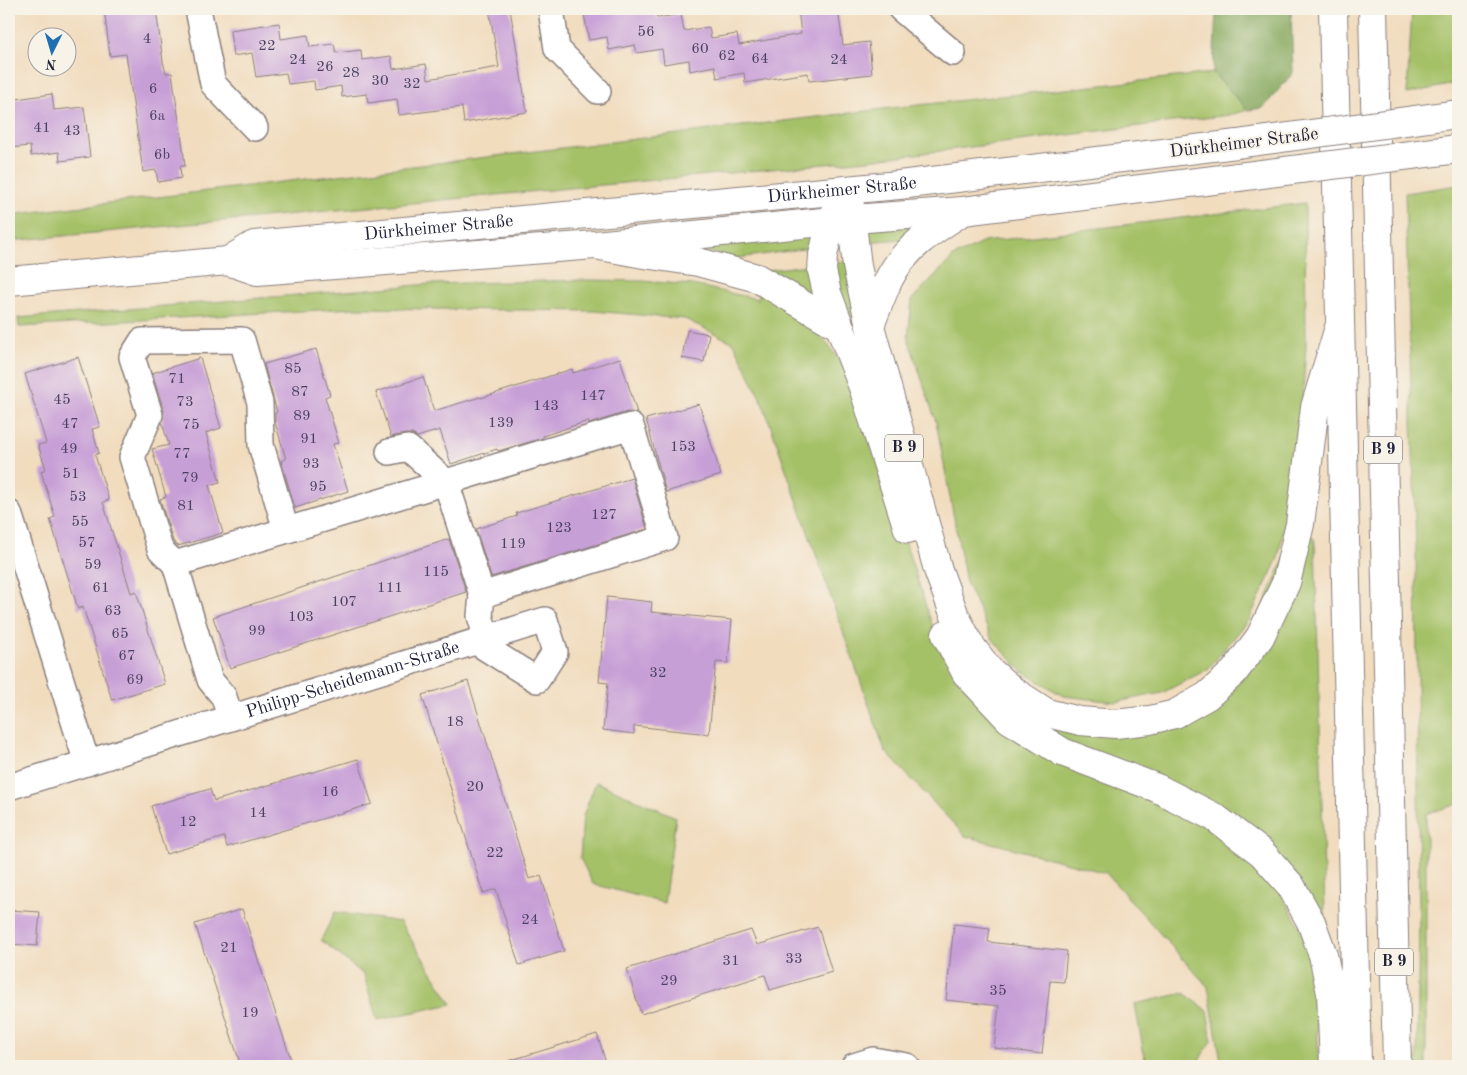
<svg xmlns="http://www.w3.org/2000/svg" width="1467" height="1075" font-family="'Old Standard TT',serif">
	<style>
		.green { fill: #a5c167; stroke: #647251 }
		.forest { fill: #84a75c; stroke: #53644c }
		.building { fill: #c79fd7 }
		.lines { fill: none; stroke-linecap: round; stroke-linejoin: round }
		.street-casing { stroke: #8a7f7c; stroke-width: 28 }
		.secondary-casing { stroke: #8a7f7c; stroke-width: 30 }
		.highway-casing { stroke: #8a7f7c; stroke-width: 30 }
		.street { stroke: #fff; stroke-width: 25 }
		.secondary { stroke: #fff; stroke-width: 28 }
		.highway { stroke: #fff; stroke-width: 28 }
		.secondary-bridge-casing { stroke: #8a7f7c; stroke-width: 30; stroke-linecap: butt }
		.secondary-bridge { stroke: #fff; stroke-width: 28 }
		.labels { text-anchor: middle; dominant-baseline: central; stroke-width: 4; stroke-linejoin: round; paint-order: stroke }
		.number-label { font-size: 15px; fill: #4b4162 }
		.shield { fill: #f7f3e8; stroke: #62616f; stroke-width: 1 }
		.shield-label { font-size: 16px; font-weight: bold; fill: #22223b }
		.street-label { font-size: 18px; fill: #22223b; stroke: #f7f3e8 }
	</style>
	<rect width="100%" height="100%" fill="#f7f3e8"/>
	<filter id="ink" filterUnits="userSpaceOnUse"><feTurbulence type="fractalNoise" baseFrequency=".02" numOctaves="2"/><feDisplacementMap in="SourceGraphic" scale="10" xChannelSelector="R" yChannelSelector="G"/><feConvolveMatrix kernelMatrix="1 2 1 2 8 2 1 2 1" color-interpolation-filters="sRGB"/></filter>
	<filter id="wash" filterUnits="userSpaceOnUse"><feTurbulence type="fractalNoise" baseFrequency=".0096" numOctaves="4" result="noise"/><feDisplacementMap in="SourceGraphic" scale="20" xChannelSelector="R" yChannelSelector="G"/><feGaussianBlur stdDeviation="1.12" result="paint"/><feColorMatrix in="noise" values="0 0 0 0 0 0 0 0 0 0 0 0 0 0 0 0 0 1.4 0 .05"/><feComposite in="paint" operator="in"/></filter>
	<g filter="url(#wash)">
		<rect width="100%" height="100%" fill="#f1dcbe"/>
		<path class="green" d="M 1412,9 L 1458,9 L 1458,83 L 1407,94 Z
			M 1213,73 L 1248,110 L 1229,115 L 867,160 L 10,241 L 9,215 L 891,108 Z
			M 1458,185 L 1458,804 L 1426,814 L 1426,1066 L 1417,1066 L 1419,914 L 1416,549 L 1405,193 Z
			M 1305,203 L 1306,347 L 1298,457 L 1278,558 L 1249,620 L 1208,669 L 1162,693 L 1116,702 L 1063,696 L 1022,671 L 992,639 L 966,582 L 936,422 L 908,338 L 912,299 L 953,257 L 984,242 Z
			M 920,225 L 904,239 L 865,242 L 866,227 Z
			M 815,234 L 810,248 L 739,258 L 703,251 L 701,248 Z
			M 848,261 L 857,321 L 851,323 L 837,288 L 834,262 Z
			M 808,265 L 815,294 L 811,296 L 768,270 Z
			M 588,280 L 642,281 L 693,285 L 758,299 L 760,289 C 773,297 787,305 799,314 C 826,336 843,365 858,396 L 935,634 L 964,687 L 1196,819 L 1242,853 L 1279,890 L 1311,947 L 1320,1066 L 1222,1066 L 1208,987 L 1106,873 L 965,836 L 885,751 L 763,404 L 734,343 L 685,319 L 593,311 L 355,308 L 19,327 L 18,318 L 430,284 Z
			M 1300,524 L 1315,540 L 1325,916 L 1291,886 L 1262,853 L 1062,752 L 1047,713 L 1150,720 L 1234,672 Z
			M 596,782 L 676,817 L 664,903 L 593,884 L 580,858 L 583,816 Z
			M 335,912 L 400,922 L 452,1004 L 377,1020 L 364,975 L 321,940 Z
			M 1184,993 L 1207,1010 L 1212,1041 L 1195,1066 L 1146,1066 L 1135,1004 Z"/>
		<path class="forest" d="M 1216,9 L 1291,9 L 1293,73 L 1263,108 L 1248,110 L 1213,73 Z"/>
		<g id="blocks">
			<path class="building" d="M 104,9 L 156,9 L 163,62 L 166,73 L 172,73 L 183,148 L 185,166 L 180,166 L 181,178 L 158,182 L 156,170 L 143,172 L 126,54 L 110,56 Z
				M 489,9 L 510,9 L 527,112 L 464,123 L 462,107 L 399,115 L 397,99 L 368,103 L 367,94 L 342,97 L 341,86 L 315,90 L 314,81 L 288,84 L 286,73 L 256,77 L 252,53 L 233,56 L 230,30 L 279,23 L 281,39 L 308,35 L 310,47 L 334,44 L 336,53 L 361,50 L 362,60 L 391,56 L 393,69 L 426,64 L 428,79 L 499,67 Z
				M 583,9 L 655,9 L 657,18 L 681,14 L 684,31 L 709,27 L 711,38 L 737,34 L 739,45 L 801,34 L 798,9 L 838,9 L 843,45 L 869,42 L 872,74 L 809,81 L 808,73 L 745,83 L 744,73 L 717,78 L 715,66 L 690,71 L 689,60 L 664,64 L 662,49 L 637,53 L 635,45 L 609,50 L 607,37 L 589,40 Z
				M 52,94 L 54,110 L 84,107 L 90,157 L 60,161 L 59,152 L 31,156 L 30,146 L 9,148 L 9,100 Z
				M 687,330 L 709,334 L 704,362 L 682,358 Z
				M 316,349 L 330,395 L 325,397 L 339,443 L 333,444 L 348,491 L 295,508 L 281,461 L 286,459 L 275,422 L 275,413 L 277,412 L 264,364 Z
				M 78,357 L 100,427 L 92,429 L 99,453 L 95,455 L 109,500 L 103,502 L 131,593 L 136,591 L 165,684 L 112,700 L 83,607 L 78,609 L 50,519 L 55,517 L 41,471 L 46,469 L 38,445 L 46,443 L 25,374 Z
				M 200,358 L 221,428 L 206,433 L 220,482 L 209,485 L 223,533 L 178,546 L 173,541 L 160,499 L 166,497 L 152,449 L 169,445 L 162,423 L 164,411 L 152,373 Z
				M 620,358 L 637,413 L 627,412 L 589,424 L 588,421 L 543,436 L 543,438 L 498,451 L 497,449 L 451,464 L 440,430 L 417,437 L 412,434 L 405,434 L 391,437 L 376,392 L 423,377 L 434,411 L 480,397 L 481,398 L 572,369 L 573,373 Z
				M 699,404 L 721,475 L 666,492 L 646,419 Z
				M 632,478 L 647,529 L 491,577 L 476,529 L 517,516 L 516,513 Z
				M 449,539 L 466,592 L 230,668 L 213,617 Z
				M 607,597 L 652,602 L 651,612 L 732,620 L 728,663 L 716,662 L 709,734 L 634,726 L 634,734 L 603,730 L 608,683 L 599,682 Z
				M 468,681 L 529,879 L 541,876 L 564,951 L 519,965 L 496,889 L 483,893 L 422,695 Z
				M 358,759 L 372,804 L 227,847 L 224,837 L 166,854 L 151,806 L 210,789 L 214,801 Z
				M 242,909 L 262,972 L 293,1066 L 241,1066 L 195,924 Z
				M 9,910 L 40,912 L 37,946 L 9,944 Z
				M 954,924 L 990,928 L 988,942 L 1067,951 L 1064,982 L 1050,981 L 1042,1054 L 994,1048 L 999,1006 L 946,1000 Z
				M 818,927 L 832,972 L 770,990 L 765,975 L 641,1014 L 627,969 L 751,930 L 757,945 Z
				M 597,1034 L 607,1066 L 508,1066 L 508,1061 Z"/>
		</g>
	</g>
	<g filter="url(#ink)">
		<use href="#blocks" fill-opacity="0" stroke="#8a7f7c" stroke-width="1"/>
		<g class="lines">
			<g class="street-casing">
				<g id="street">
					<path d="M 198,9 L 213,84 L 255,128"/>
					<path d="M 551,9 L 557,49 L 598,91"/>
					<path d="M 901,9 L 953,53"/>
					<path d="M 389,452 L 408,448 L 446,482 L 482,595 L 480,616 L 487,639"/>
					<path d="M 9,513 L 87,763"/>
					<path d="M 175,564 L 160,549 L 132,457 L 150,415 L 132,357 L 142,341 L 242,340 L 260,403 L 261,445 L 286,530"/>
					<path d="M 230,718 L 224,697 L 210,680 L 175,564 L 631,426 L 665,538 L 482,595"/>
					<path id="s1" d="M 9,787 L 545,620 L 555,652 L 537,680 L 476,642"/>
					<path d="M 854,1066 L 873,1060 L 907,1066"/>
				</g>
			</g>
			<g class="secondary-casing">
				<g id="secondary">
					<path id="s2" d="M 228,261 L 254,245 L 899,185 L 1237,144"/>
					<path d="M 9,281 L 228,261 L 257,271 L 595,245 L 852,219 L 963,211 L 1238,177"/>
				</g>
			</g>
			<g class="highway-casing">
				<path id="highway" d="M 1333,9 L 1357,1066
					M 1373,9 L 1397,1066
					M 848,190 L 857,266 L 870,326 L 938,570 L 955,616 L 970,645 L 989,670 L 1013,691 L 1047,713 L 1080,721 L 1115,724 L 1150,720 L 1175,714 L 1207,696 L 1234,672 L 1260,637 L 1286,583 L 1300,524 L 1315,407 L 1340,324
					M 848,190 L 831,221 L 823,255 L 822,271 L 827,293 L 864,390 L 908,529
					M 595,245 L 644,254 L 698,262 L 757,278 L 839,326
					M 870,326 C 876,310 882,294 889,279 C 905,247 935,229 963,211
					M 946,635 L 966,673 L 1009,719 L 1062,752 L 1157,788 L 1214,817 L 1262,853 L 1291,886 L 1311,922 L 1323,955 L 1331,993 L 1334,1066"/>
			</g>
			<use href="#street" class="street"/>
			<use href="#secondary" class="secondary"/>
			<use href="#highway" class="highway"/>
			<g class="secondary-bridge-casing">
				<path id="secondary-bridge" d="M 1237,144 L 1458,114
					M 1238,177 L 1458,149"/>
			</g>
			<use href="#secondary-bridge" class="secondary-bridge"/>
		</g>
	</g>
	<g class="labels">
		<g class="number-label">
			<text x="646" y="32">56</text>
			<text x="147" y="39">4</text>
			<text x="267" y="46">22</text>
			<text x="700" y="49">60</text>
			<text x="727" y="56">62</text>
			<text x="760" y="59">64</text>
			<text x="298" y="60">24</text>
			<text x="839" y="60">24</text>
			<text x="325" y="67">26</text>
			<text x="351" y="73">28</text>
			<text x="380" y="81">30</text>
			<text x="412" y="84">32</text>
			<text x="153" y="89">6</text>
			<text x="157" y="116">6a</text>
			<text x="42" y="128">41</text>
			<text x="72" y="131">43</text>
			<text x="162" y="155">6b</text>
			<text x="293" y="369">85</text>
			<text x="177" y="379">71</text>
			<text x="300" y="392">87</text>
			<text x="593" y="396">147</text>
			<text x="62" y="400">45</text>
			<text x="185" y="402">73</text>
			<text x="546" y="406">143</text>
			<text x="302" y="416">89</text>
			<text x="501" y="423">139</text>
			<text x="70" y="424">47</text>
			<text x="191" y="425">75</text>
			<text x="309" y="439">91</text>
			<text x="683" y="447">153</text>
			<text x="69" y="449">49</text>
			<text x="182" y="454">77</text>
			<text x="311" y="464">93</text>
			<text x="71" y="474">51</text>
			<text x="190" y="478">79</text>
			<text x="318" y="487">95</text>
			<text x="78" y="497">53</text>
			<text x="186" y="506">81</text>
			<text x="604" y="515">127</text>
			<text x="80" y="522">55</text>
			<text x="559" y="528">123</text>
			<text x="87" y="543">57</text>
			<text x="513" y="544">119</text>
			<text x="93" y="565">59</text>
			<text x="436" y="572">115</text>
			<text x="101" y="588">61</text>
			<text x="390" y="588">111</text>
			<text x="344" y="602">107</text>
			<text x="113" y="611">63</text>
			<text x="301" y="617">103</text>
			<text x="257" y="631">99</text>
			<text x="120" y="634">65</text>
			<text x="127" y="656">67</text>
			<text x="658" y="673">32</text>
			<text x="135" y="680">69</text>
			<text x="455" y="722">18</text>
			<text x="475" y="787">20</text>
			<text x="330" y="792">16</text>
			<text x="258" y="813">14</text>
			<text x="188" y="822">12</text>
			<text x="495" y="853">22</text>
			<text x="530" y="920">24</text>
			<text x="229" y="948">21</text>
			<text x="794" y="959">33</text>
			<text x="731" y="961">31</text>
			<text x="669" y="981">29</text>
			<text x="998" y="991">35</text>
			<text x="250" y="1013">19</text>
		</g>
		<g class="shield">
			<rect x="885" y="434.5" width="38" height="27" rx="4"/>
			<rect x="1364" y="436.5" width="38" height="27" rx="4"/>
			<rect x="1375" y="948.5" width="38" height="27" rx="4"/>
		</g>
		<g class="shield-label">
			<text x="904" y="448">B 9</text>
			<text x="1383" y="450">B 9</text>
			<text x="1394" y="962">B 9</text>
		</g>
		<g class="street-label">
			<text transform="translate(1244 143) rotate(-7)">Dürkheimer Straße</text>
			<text stroke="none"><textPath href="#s2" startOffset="621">Dürkheimer Straße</textPath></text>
			<text stroke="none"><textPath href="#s2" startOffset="216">Dürkheimer Straße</textPath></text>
			<text stroke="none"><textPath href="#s1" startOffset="360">Philipp-Scheidemann-Straße</textPath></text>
		</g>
	</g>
	<rect width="1467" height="1075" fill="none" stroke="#f7f3e8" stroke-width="30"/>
	<g transform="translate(52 52) rotate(185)"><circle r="24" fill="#f7f3e8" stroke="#a29fa3"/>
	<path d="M0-4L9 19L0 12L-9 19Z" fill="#1f6fb2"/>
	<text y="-8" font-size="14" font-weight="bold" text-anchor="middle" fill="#22223b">N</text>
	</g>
</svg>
